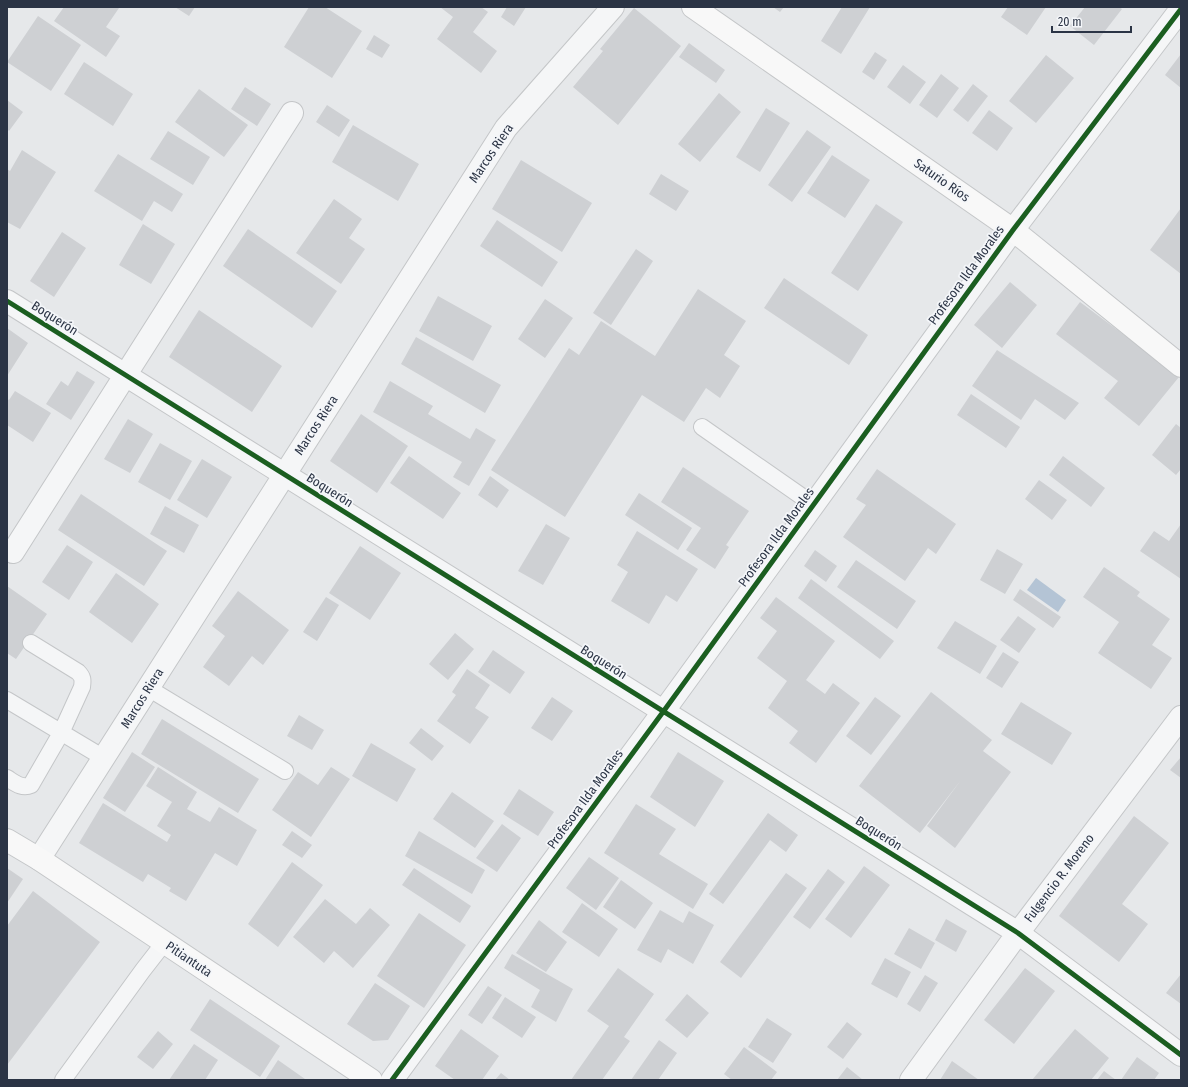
<svg xmlns="http://www.w3.org/2000/svg" width="1188" height="1087" font-family="'Fira Sans Condensed',sans-serif">
	<style>
		.water { fill: #b4c4d5 }
		.building { fill: #ced0d3 }
		.lines { fill: none; stroke-linecap: round; stroke-linejoin: round }
		.lane-casing { stroke: #c4c6c8; stroke-width: 18 }
		.street-casing { stroke: #c4c6c8; stroke-width: 24 }
		.secondary-casing { stroke: #c4c6c8; stroke-width: 24 }
		.lane { stroke: #f5f6f7; stroke-width: 16 }
		.street { stroke: #f5f6f7; stroke-width: 22 }
		.secondary { stroke: #f8f8f8; stroke-width: 22 }
		.cycleway-casing { stroke: #f4f6f9; stroke-width: 8 }
		.cycleway { stroke: #1b5e20; stroke-width: 5 }
		.labels { text-anchor: middle; dominant-baseline: central; stroke-width: 3.5; stroke-linejoin: round; paint-order: stroke }
		.street-label { font-size: 13px; fill: #2b3445; stroke: #f4f6f9 }
	</style>
	<rect width="100%" height="100%" fill="#e6e8ea"/>
	<path class="water" d="M 1036,578 L 1066,600 L 1058,612 L 1027,590 Z"/>
	<path class="building" d="M 64,7 L 119,8 L 106,27 L 120,36 L 106,57 L 54,21 Z
		M 175,7 L 195,7 L 189,16 Z
		M 309,7 L 325,7 L 362,31 L 332,78 L 284,47 Z
		M 440,7 L 481,7 L 488,12 L 473,32 L 497,51 L 481,73 L 437,39 L 453,17 Z
		M 507,7 L 526,7 L 514,26 L 501,17 Z
		M 773,7 L 784,7 L 780,12 Z
		M 842,7 L 870,7 L 841,54 L 821,41 Z
		M 1008,7 L 1046,7 L 1027,35 L 1001,17 Z
		M 1085,7 L 1119,7 L 1122,9 L 1094,45 L 1070,26 Z
		M 634,8 L 681,46 L 618,125 L 573,87 L 603,51 L 600,49 Z
		M 38,16 L 81,45 L 51,91 L 7,62 Z
		M 374,35 L 390,45 L 382,58 L 366,49 Z
		M 689,43 L 725,70 L 716,83 L 679,57 Z
		M 875,52 L 887,60 L 874,80 L 862,72 Z
		M 1181,54 L 1181,88 L 1165,75 Z
		M 1046,55 L 1074,78 L 1036,123 L 1009,101 Z
		M 84,62 L 133,94 L 113,126 L 64,94 Z
		M 903,65 L 926,82 L 910,104 L 887,87 Z
		M 941,74 L 959,88 L 937,118 L 919,105 Z
		M 973,84 L 988,96 L 968,122 L 953,110 Z
		M 245,87 L 271,104 L 257,126 L 231,109 Z
		M 199,89 L 248,125 L 224,157 L 175,122 Z
		M 719,93 L 741,112 L 700,162 L 678,144 Z
		M 7,100 L 23,112 L 9,131 L 7,129 Z
		M 327,105 L 350,120 L 339,137 L 316,122 Z
		M 766,108 L 790,123 L 760,172 L 736,157 Z
		M 989,110 L 1013,128 L 997,151 L 972,133 Z
		M 353,125 L 419,164 L 398,201 L 332,162 Z
		M 807,130 L 831,147 L 792,202 L 768,185 Z
		M 168,131 L 210,157 L 193,185 L 150,159 Z
		M 22,150 L 56,172 L 20,229 L 7,222 L 7,169 L 10,171 Z
		M 118,154 L 183,194 L 172,212 L 154,201 L 142,221 L 94,191 Z
		M 832,155 L 870,180 L 845,218 L 807,193 Z
		M 521,160 L 592,203 L 562,252 L 492,209 Z
		M 661,174 L 689,191 L 676,211 L 649,194 Z
		M 334,199 L 362,219 L 349,238 L 365,249 L 341,284 L 296,253 Z
		M 876,204 L 903,222 L 858,291 L 831,273 Z
		M 1181,208 L 1181,274 L 1150,250 Z
		M 497,220 L 558,262 L 542,287 L 480,246 Z
		M 143,224 L 175,244 L 151,284 L 119,265 Z
		M 248,229 L 337,291 L 312,328 L 223,266 Z
		M 62,232 L 86,248 L 54,297 L 30,281 Z
		M 636,249 L 653,261 L 611,325 L 593,313 Z
		M 784,278 L 868,335 L 849,365 L 764,308 Z
		M 1010,282 L 1037,305 L 1002,348 L 974,325 Z
		M 698,289 L 746,321 L 724,355 L 740,366 L 720,398 L 706,388 L 684,422 L 642,395 L 565,517 L 491,470 L 569,348 L 579,355 L 601,321 L 655,356 Z
		M 438,296 L 492,326 L 473,361 L 419,331 Z
		M 545,299 L 573,318 L 545,358 L 518,339 Z
		M 1080,302 L 1143,349 L 1145,348 L 1179,377 L 1139,426 L 1104,398 L 1118,381 L 1056,334 Z
		M 199,310 L 282,366 L 252,412 L 169,357 Z
		M 7,328 L 28,343 L 7,376 Z
		M 416,337 L 501,385 L 485,413 L 401,364 Z
		M 997,350 L 1079,403 L 1065,420 L 1035,399 L 1021,420 L 972,386 Z
		M 77,371 L 95,382 L 71,420 L 46,404 L 61,381 L 68,386 Z
		M 390,381 L 433,406 L 428,414 L 470,439 L 476,428 L 496,440 L 469,486 L 453,477 L 462,462 L 373,412 Z
		M 15,391 L 51,413 L 33,442 L 7,425 L 7,399 L 9,400 Z
		M 971,394 L 1020,427 L 1006,448 L 957,415 Z
		M 361,414 L 408,446 L 377,493 L 330,461 Z
		M 128,419 L 153,434 L 130,473 L 104,459 Z
		M 1176,424 L 1181,428 L 1181,469 L 1176,475 L 1152,455 Z
		M 160,443 L 192,461 L 170,500 L 138,482 Z
		M 409,456 L 461,493 L 443,519 L 390,483 Z
		M 1063,456 L 1105,488 L 1091,507 L 1049,475 Z
		M 202,459 L 232,477 L 207,518 L 177,500 Z
		M 683,467 L 749,511 L 726,545 L 729,547 L 715,569 L 686,550 L 701,528 L 661,502 Z
		M 877,469 L 956,524 L 936,554 L 928,548 L 905,581 L 843,537 L 866,505 L 856,499 Z
		M 490,476 L 509,490 L 497,508 L 478,495 Z
		M 1039,480 L 1067,500 L 1052,520 L 1025,499 Z
		M 639,493 L 692,528 L 678,550 L 625,515 Z
		M 81,494 L 167,551 L 144,586 L 58,530 Z
		M 165,506 L 199,525 L 184,553 L 150,534 Z
		M 546,524 L 570,538 L 543,585 L 518,571 Z
		M 1181,524 L 1181,579 L 1140,551 L 1154,531 L 1169,541 Z
		M 637,531 L 698,569 L 677,602 L 666,595 L 649,624 L 611,601 L 628,572 L 617,565 Z
		M 67,545 L 93,562 L 69,600 L 42,582 Z
		M 360,546 L 401,573 L 370,620 L 329,593 Z
		M 997,549 L 1023,564 L 1005,594 L 980,580 Z
		M 815,550 L 837,566 L 826,582 L 804,566 Z
		M 856,560 L 916,601 L 897,629 L 837,587 Z
		M 1104,567 L 1140,592 L 1137,596 L 1170,619 L 1152,645 L 1172,658 L 1151,689 L 1098,653 L 1119,622 L 1083,597 Z
		M 116,573 L 159,604 L 132,643 L 89,612 Z
		M 811,579 L 894,641 L 880,659 L 798,598 Z
		M 7,586 L 47,614 L 16,659 L 7,653 Z
		M 1020,589 L 1061,617 L 1053,628 L 1013,600 Z
		M 238,591 L 289,630 L 263,665 L 252,656 L 229,686 L 203,667 L 225,636 L 212,626 Z
		M 326,597 L 339,605 L 317,641 L 303,632 Z
		M 776,597 L 835,641 L 806,680 L 825,694 L 833,683 L 860,703 L 816,763 L 789,743 L 798,731 L 768,708 L 787,681 L 757,658 L 777,631 L 760,618 Z
		M 1018,616 L 1036,629 L 1019,653 L 1000,640 Z
		M 955,621 L 997,646 L 980,674 L 937,648 Z
		M 455,633 L 474,649 L 448,680 L 429,664 Z
		M 493,650 L 525,672 L 510,694 L 478,672 Z
		M 1003,652 L 1019,662 L 1002,688 L 986,678 Z
		M 467,669 L 490,685 L 475,708 L 489,717 L 470,744 L 437,721 L 456,695 L 452,692 Z
		M 931,692 L 992,740 L 983,751 L 1011,772 L 955,848 L 927,826 L 961,780 L 920,833 L 859,786 Z
		M 552,697 L 573,711 L 552,741 L 531,728 Z
		M 875,697 L 901,716 L 871,755 L 846,736 Z
		M 1021,702 L 1072,733 L 1052,765 L 1001,734 Z
		M 299,715 L 324,730 L 312,750 L 287,736 Z
		M 162,719 L 259,779 L 238,813 L 141,754 Z
		M 421,728 L 444,746 L 432,761 L 409,743 Z
		M 371,743 L 416,769 L 397,802 L 352,776 Z
		M 132,752 L 155,767 L 125,812 L 103,798 Z
		M 678,752 L 724,781 L 695,827 L 650,797 Z
		M 1181,757 L 1181,778 L 1170,770 Z
		M 158,767 L 197,792 L 187,809 L 210,822 L 219,807 L 257,830 L 237,866 L 215,853 L 186,901 L 169,891 L 171,888 L 148,874 L 143,882 L 79,843 L 103,803 L 167,842 L 171,835 L 157,826 L 172,802 L 146,786 Z
		M 331,767 L 350,779 L 311,837 L 272,810 L 298,772 L 318,785 Z
		M 519,789 L 554,812 L 538,836 L 503,814 Z
		M 452,792 L 494,821 L 475,848 L 433,819 Z
		M 636,804 L 676,829 L 659,854 L 708,884 L 693,909 L 604,853 Z
		M 768,813 L 798,835 L 786,852 L 770,840 L 723,904 L 709,894 Z
		M 1134,816 L 1169,843 L 1122,904 L 1148,924 L 1119,962 L 1059,916 Z
		M 502,824 L 521,838 L 497,872 L 476,858 Z
		M 292,831 L 312,845 L 302,858 L 282,845 Z
		M 419,831 L 485,870 L 472,894 L 405,856 Z
		M 589,857 L 619,878 L 596,910 L 566,888 Z
		M 292,862 L 323,885 L 278,947 L 248,924 Z
		M 864,866 L 890,885 L 851,938 L 825,919 Z
		M 7,868 L 23,879 L 7,903 Z
		M 414,868 L 471,906 L 460,923 L 402,885 Z
		M 828,869 L 845,882 L 810,929 L 793,917 Z
		M 786,873 L 807,888 L 741,978 L 720,962 Z
		M 621,880 L 653,903 L 635,929 L 603,907 Z
		M 33,891 L 100,942 L 7,1065 L 7,926 Z
		M 325,899 L 356,924 L 370,908 L 390,925 L 353,968 L 334,951 L 324,963 L 293,937 Z
		M 582,903 L 618,929 L 599,957 L 562,932 Z
		M 660,910 L 683,923 L 689,911 L 714,925 L 693,964 L 668,949 L 661,963 L 637,950 Z
		M 419,913 L 466,945 L 424,1008 L 377,976 Z
		M 946,919 L 967,931 L 956,952 L 935,940 Z
		M 539,920 L 567,942 L 546,972 L 516,953 Z
		M 909,928 L 935,943 L 921,969 L 894,954 Z
		M 512,954 L 573,989 L 556,1022 L 531,1007 L 540,990 L 504,968 Z
		M 885,958 L 911,972 L 897,998 L 871,984 Z
		M 618,968 L 654,994 L 624,1037 L 630,1041 L 602,1080 L 571,1080 L 609,1026 L 587,1011 Z
		M 1025,968 L 1055,991 L 1014,1044 L 984,1020 Z
		M 1181,974 L 1181,1004 L 1166,993 Z
		M 925,975 L 938,983 L 920,1012 L 907,1004 Z
		M 375,983 L 410,1006 L 388,1040 L 373,1041 L 347,1024 Z
		M 488,986 L 502,995 L 482,1024 L 468,1015 Z
		M 687,994 L 709,1013 L 687,1038 L 665,1020 Z
		M 505,997 L 536,1017 L 522,1038 L 492,1018 Z
		M 210,999 L 280,1046 L 260,1077 L 190,1030 Z
		M 767,1018 L 792,1034 L 773,1063 L 748,1047 Z
		M 847,1022 L 862,1034 L 843,1059 L 827,1047 Z
		M 461,1029 L 499,1056 L 482,1080 L 455,1080 L 435,1066 Z
		M 1075,1029 L 1109,1058 L 1091,1080 L 1032,1080 Z
		M 158,1031 L 173,1044 L 153,1069 L 137,1057 Z
		M 659,1040 L 677,1053 L 658,1080 L 631,1080 Z
		M 194,1044 L 218,1060 L 205,1080 L 169,1080 Z
		M 744,1047 L 777,1072 L 771,1080 L 732,1080 L 724,1074 Z
		M 1137,1057 L 1159,1073 L 1154,1080 L 1121,1080 Z
		M 278,1060 L 305,1079 L 304,1080 L 265,1080 Z
		M 952,1061 L 979,1080 L 940,1080 Z
		M 847,1067 L 863,1080 L 837,1080 Z
		M 1104,1071 L 1116,1080 L 1097,1080 Z
		M 501,1073 L 510,1080 L 495,1080 Z"/>
	<g class="lines">
		<g class="lane-casing">
			<path id="lane" d="M 702,427 L 814,505
				M 148,688 L 285,771
				M 7,700 L 104,758
				M 7,778 C 15,783 22,789 31,785 L 61,733 L 82,687 C 83,680 83,677 78,672 L 31,643
				M 63,1080 L 143,970 L 164,943"/>
		</g>
		<g class="street-casing">
			<path id="street" d="M 7,301 L 1018,933 L 1181,1055
				M 13,552 L 292,113
				M 39,859 L 506,128 L 613,7
				M 392,1080 L 663,712 L 1013,230 L 1181,9
				M 911,1080 L 1018,933 L 1181,717"/>
		</g>
		<g class="secondary-casing">
			<path id="secondary" d="M 693,7 L 1013,230 L 1181,366
				M 7,840 L 39,859 L 371,1080"/>
		</g>
		<use href="#lane" class="lane"/>
		<use href="#street" class="street"/>
		<use href="#secondary" class="secondary"/>
		<g class="cycleway-casing">
			<path id="cycleway" d="M 7,301 L 1018,933 L 1181,1055
				M 392,1080 L 663,712 L 1013,230 L 1181,9"/>
		</g>
		<use href="#cycleway" class="cycleway"/>
	</g>
	<g class="labels">
		<g class="street-label">
			<text transform="translate(491 153) rotate(-56)">Marcos Riera</text>
			<text transform="translate(942 180) rotate(35)">Saturio Ríos</text>
			<text transform="translate(966 275) rotate(-54)">Profesora Ilda Morales</text>
			<text transform="translate(55 318) rotate(32)">Boquerón</text>
			<text transform="translate(316 425) rotate(-57)">Marcos Riera</text>
			<text transform="translate(330 490) rotate(32)">Boquerón</text>
			<text transform="translate(776 537) rotate(-54)">Profesora Ilda Morales</text>
			<text transform="translate(604 662) rotate(32)">Boquerón</text>
			<text transform="translate(142 698) rotate(-58)">Marcos Riera</text>
			<text transform="translate(585 799) rotate(-54)">Profesora Ilda Morales</text>
			<text transform="translate(879 833) rotate(32)">Boquerón</text>
			<text transform="translate(1059 878) rotate(-53)">Fulgencio R. Moreno</text>
			<text transform="translate(189 959) rotate(34)">Pitiantuta</text>
		</g>
	</g>
	<rect width="1188" height="1087" fill="none" stroke="#2b3445" stroke-width="16"/>
	<path d="M1052 26v6h79v-6" fill="none" stroke="#2b3445" stroke-width="2"/>
	<text x="1058" y="26" font-size="12" fill="#2b3445" stroke="#f4f6f9" stroke-width="3" paint-order="stroke">20 m</text>
</svg>
